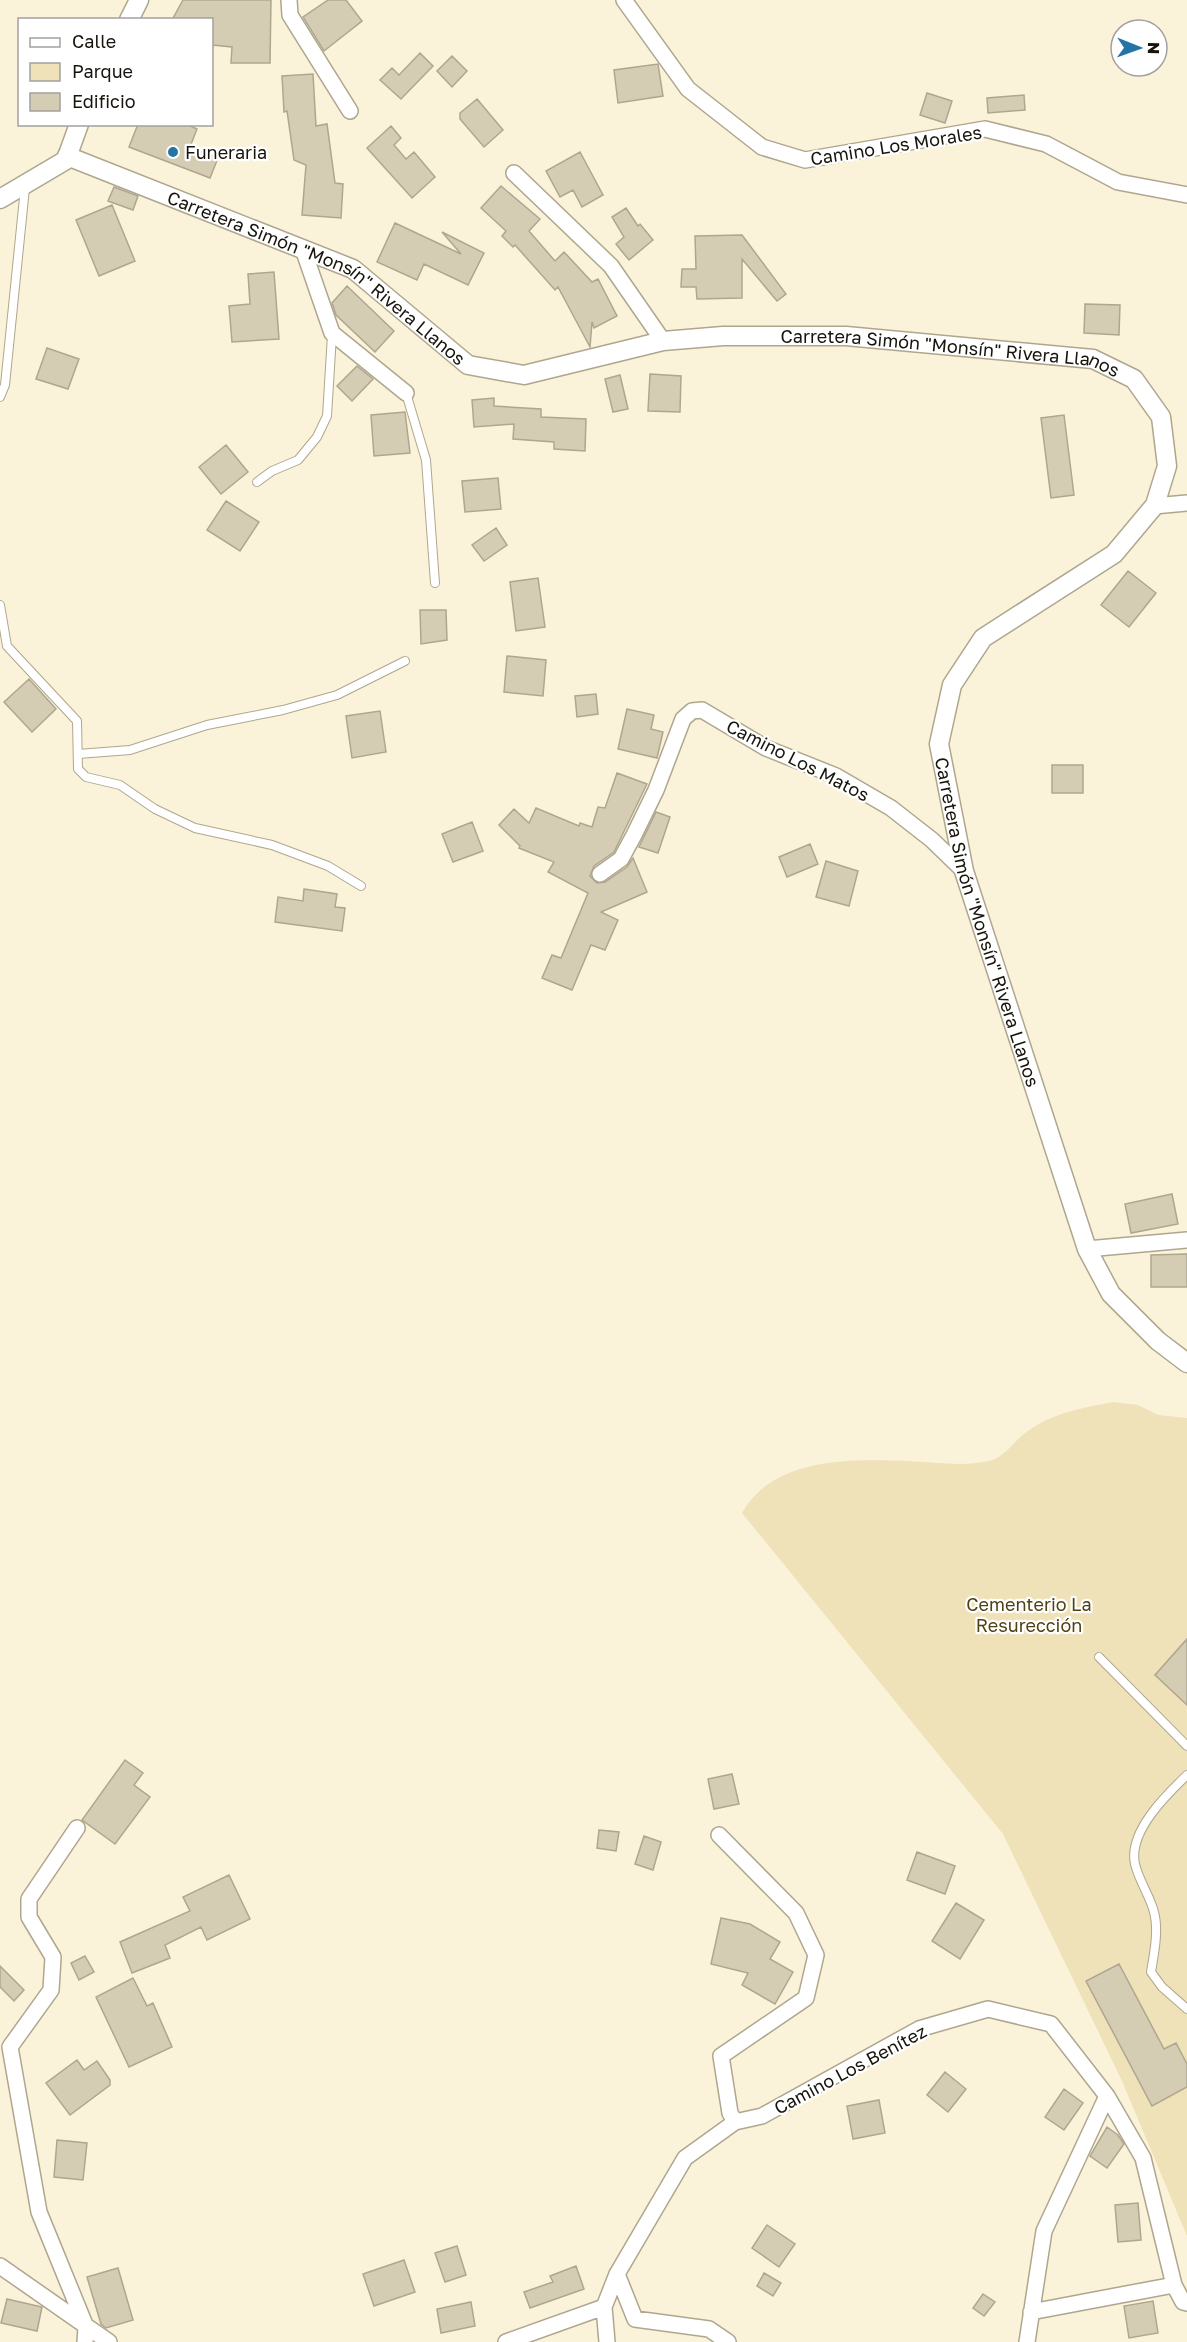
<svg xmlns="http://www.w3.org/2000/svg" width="1187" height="2342" font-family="'Golos Text',sans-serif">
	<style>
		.green { fill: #efe1b8 }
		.building { fill: #d5ccb4; stroke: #aea68f; stroke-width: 1.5 }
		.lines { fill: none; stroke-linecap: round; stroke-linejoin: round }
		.service-casing { stroke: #aea68e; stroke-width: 10 }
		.minor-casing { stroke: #aea68e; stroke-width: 18 }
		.tertiary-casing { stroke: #aea68e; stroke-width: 21 }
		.service { stroke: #fff; stroke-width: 8 }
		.minor { stroke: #fff; stroke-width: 15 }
		.tertiary { stroke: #fff; stroke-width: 18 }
		.poi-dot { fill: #2574a6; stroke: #fff; stroke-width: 2 }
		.labels { text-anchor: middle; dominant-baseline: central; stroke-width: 4.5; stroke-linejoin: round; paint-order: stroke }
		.street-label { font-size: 18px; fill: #17140c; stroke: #fff }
		.poi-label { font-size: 18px; fill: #17140c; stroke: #fff; text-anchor: start }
		.park-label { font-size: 18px; fill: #504215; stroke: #fff }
	</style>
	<rect width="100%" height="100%" fill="#fbf3d9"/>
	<path class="green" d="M 1114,1402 L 1138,1405 L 1158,1415 L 1187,1418 L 1187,2236 L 1122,2081 L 1003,1834 L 742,1513 C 773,1457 851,1459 907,1461 C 934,1462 962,1467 989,1461 C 1005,1458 1015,1439 1028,1431 C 1053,1413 1085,1407 1114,1402 Z"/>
	<path class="building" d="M 183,0 L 271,0 L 270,63 L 231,63 L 232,47 L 212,45 L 212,20 L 172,20 Z
		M 328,0 L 346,0 L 362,21 L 324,51 L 303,17 Z
		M 420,53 L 433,66 L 401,99 L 380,80 L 392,68 L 399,75 Z
		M 452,56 L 467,71 L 452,87 L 437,71 Z
		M 658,64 L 663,96 L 618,103 L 614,70 Z
		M 313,74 L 316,126 L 327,124 L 335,183 L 343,184 L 341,218 L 302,215 L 306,165 L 294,160 L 287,111 L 284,112 L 282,76 Z
		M 927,93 L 952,101 L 945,123 L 920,115 Z
		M 1024,95 L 1025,110 L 988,113 L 987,98 Z
		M 477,99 L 503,130 L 484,147 L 460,119 L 460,113 Z
		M 138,124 L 186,124 L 197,129 L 190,147 L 218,158 L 210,178 L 129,147 Z
		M 391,126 L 401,138 L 394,145 L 406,159 L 414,152 L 435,177 L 412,198 L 367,148 Z
		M 580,152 L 603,195 L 582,207 L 573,190 L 560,197 L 546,171 Z
		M 501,186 L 540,219 L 529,231 L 555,261 L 564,252 L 592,282 L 598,279 L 617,316 L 594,328 L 592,322 L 590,347 L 558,287 L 555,290 L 515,245 L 513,247 L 502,236 L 506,231 L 481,208 Z
		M 114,187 L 138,196 L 133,210 L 108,201 Z
		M 112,205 L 135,261 L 99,276 L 76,220 Z
		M 626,208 L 638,226 L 640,224 L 653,240 L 629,260 L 616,244 L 624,237 L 612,217 Z
		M 395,223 L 461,254 L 442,232 L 484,253 L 468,285 L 424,264 L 417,280 L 377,262 Z
		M 742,235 L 786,294 L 777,301 L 742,259 L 742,298 L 697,299 L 696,287 L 681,287 L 682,269 L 696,269 L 695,236 Z
		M 274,272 L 279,339 L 232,342 L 229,306 L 250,304 L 248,274 Z
		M 347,286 L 394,331 L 375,352 L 336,315 L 332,303 Z
		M 1085,304 L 1120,305 L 1119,335 L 1084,333 Z
		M 47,348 L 79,359 L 68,389 L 36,379 Z
		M 357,366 L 373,379 L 352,401 L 337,386 Z
		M 650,374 L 681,376 L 680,412 L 648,411 Z
		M 620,375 L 628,409 L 613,412 L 605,379 Z
		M 494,398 L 494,406 L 541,409 L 541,417 L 586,419 L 585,451 L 554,449 L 554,442 L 513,439 L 514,424 L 474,427 L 472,400 Z
		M 405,412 L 410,453 L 374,456 L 371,415 Z
		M 1064,415 L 1074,495 L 1051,498 L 1041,418 Z
		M 226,445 L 248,472 L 221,494 L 199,467 Z
		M 498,478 L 501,509 L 465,512 L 462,481 Z
		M 226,501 L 259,522 L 240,551 L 207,530 Z
		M 496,528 L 507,545 L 484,561 L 472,545 Z
		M 1128,571 L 1156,593 L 1129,627 L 1101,605 Z
		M 538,578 L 545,627 L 516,631 L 510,582 Z
		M 420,610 L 446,610 L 447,640 L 421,644 Z
		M 507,656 L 546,660 L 543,696 L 504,692 Z
		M 29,679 L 56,709 L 32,732 L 4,702 Z
		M 596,694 L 598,714 L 577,717 L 575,696 Z
		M 627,709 L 654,715 L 651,729 L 663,732 L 657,758 L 618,749 Z
		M 380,711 L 386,752 L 352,758 L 346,716 Z
		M 1052,765 L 1083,765 L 1083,793 L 1052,793 Z
		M 617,773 L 647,784 L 614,852 L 594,866 L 590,876 L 597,883 L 605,882 L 627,867 L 633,858 L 647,892 L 601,912 L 618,920 L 605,950 L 591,945 L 572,990 L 542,978 L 552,955 L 561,958 L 588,893 L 548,872 L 554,862 L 519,848 L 520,846 L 499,825 L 514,809 L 529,823 L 536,808 L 579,826 L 580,823 L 592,827 L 598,807 L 605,808 Z
		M 656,812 L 670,817 L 658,853 L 639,847 Z
		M 472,822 L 483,851 L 453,862 L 442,834 Z
		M 810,844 L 818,864 L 787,877 L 779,857 Z
		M 826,861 L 858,871 L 849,906 L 816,897 Z
		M 304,889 L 337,894 L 335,907 L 345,908 L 342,931 L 275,922 L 278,897 L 303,901 Z
		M 1172,1194 L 1178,1224 L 1131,1233 L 1125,1204 Z
		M 1187,1254 L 1187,1287 L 1151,1287 L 1151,1255 Z
		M 1187,1639 L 1187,1705 L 1155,1675 Z
		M 125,1760 L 143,1773 L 134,1785 L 150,1797 L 115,1844 L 82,1820 Z
		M 732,1774 L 739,1804 L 714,1809 L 708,1779 Z
		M 599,1830 L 619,1832 L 616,1851 L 597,1848 Z
		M 644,1836 L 661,1842 L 653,1870 L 635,1864 Z
		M 917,1852 L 955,1866 L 945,1894 L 907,1880 Z
		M 229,1875 L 250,1919 L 207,1940 L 201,1927 L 165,1945 L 170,1958 L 132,1973 L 120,1942 L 190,1911 L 183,1897 Z
		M 956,1903 L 984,1920 L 960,1959 L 932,1941 Z
		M 721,1918 L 750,1924 L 780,1942 L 770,1959 L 793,1972 L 775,2004 L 742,1985 L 748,1973 L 711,1964 Z
		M 85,1956 L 94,1972 L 79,1980 L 71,1963 Z
		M 1119,1964 L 1164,2049 L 1176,2043 L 1187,2064 L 1187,2087 L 1152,2106 L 1086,1981 Z
		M 0,1966 L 24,1990 L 14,2001 L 0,1987 Z
		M 133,1978 L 147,2006 L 153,2003 L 172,2047 L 129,2067 L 96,1997 Z
		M 77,2060 L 84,2070 L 97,2061 L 110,2080 L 110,2085 L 70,2115 L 46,2083 Z
		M 945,2072 L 966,2089 L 948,2112 L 927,2095 Z
		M 1064,2089 L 1083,2103 L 1064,2130 L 1045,2117 Z
		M 879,2100 L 885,2133 L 853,2139 L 847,2106 Z
		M 1107,2127 L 1118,2135 L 1124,2144 L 1107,2168 L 1090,2156 Z
		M 57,2140 L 87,2143 L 83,2180 L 54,2177 Z
		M 1138,2203 L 1141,2240 L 1118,2242 L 1115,2205 Z
		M 767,2225 L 795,2244 L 779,2267 L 752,2248 Z
		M 457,2246 L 466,2275 L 445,2282 L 435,2253 Z
		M 404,2260 L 415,2292 L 374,2306 L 363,2274 Z
		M 576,2266 L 584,2289 L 530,2308 L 524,2292 L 553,2282 L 550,2276 Z
		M 118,2268 L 133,2320 L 106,2328 L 101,2324 L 87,2277 Z
		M 764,2273 L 781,2283 L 773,2296 L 757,2286 Z
		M 983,2294 L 995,2302 L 984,2316 L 973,2308 Z
		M 7,2299 L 42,2307 L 37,2331 L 1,2323 Z
		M 1153,2301 L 1158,2333 L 1129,2338 L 1124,2306 Z
		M 471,2302 L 475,2326 L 441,2333 L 437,2309 Z"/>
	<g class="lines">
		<g class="service-casing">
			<path id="service" d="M 406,393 L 426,460 L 435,583
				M 0,397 L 5,385 L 25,188
				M 257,482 L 272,471 L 298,460 L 317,437 L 327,416 L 332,335
				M 0,605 L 7,646 L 77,721 L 78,769 L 86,777 L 120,785 L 155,809 L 195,828 L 272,845 L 328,866 L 361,886
				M 78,754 L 130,750 L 207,725 L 283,710 L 337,695 L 405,661
				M 1099,1657 L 1187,1746
				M 1187,1775 C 1166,1795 1128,1832 1135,1864 C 1139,1881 1150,1896 1154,1912 C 1159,1930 1154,1954 1151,1972 L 1162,1987 L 1187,2009"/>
		</g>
		<g class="minor-casing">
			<path id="minor" d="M 289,0 L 290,15 L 350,111
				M 624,0 L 688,89 L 762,147 L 805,160 L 985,129 L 1046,144 L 1118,182 L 1187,195
				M 514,173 L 611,266 L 663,341
				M 303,249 L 332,333 L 406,393
				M 1154,506 L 1187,503
				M 600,874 L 621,859 L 634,835 L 656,790 L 683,719 L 692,711 L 702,710 L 766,748 L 836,776 L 891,808 L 932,840 L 964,871
				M 1087,1249 L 1187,1240
				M 77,1828 L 29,1899 L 29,1917 L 53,1957 L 51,1990 L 10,2047 L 39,2212 L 86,2327 L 85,2342
				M 719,1835 L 796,1913 L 816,1955 L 806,1998 L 721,2056 L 730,2113 L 735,2122
				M 0,2266 L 109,2342
				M 617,2274 L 635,2319 L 709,2329 L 728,2342
				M 604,2307 L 607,2342
				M 1031,2312 L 1174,2285
				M 506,2342 L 604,2307 L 617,2274 L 685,2158 L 735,2122 L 762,2116 L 919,2029 L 988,2009 L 1051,2024 L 1107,2096 L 1143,2158 L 1174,2285 L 1183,2302 L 1187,2303
				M 1027,2342 L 1044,2231 L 1107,2096"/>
		</g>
		<g class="tertiary-casing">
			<g id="tertiary">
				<path d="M 129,20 L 139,0"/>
				<path id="s1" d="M 67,156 L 353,269 L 468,365 L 524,375 L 663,341 L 723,336 L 846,336 L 1093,359 L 1134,379 L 1161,417 L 1167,466 L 1155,505 L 1114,554 L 983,638 L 952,685 L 939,744 L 964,871 L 1087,1249 L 1111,1294 L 1158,1341 L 1187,1363"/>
				<path d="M 0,199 L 66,160 L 79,124"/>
			</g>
		</g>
		<use href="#service" class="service"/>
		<use href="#minor" class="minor"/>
		<use href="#tertiary" class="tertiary"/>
	</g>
	<circle class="poi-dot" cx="173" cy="152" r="6"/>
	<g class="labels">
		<g class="street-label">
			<text transform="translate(896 145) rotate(-9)">Camino Los Morales</text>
			<text stroke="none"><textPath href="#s1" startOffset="280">Carretera Simón "Monsín" Rivera Llanos</textPath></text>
			<text stroke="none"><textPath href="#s1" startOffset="946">Carretera Simón "Monsín" Rivera Llanos</textPath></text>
			<text transform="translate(798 760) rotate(27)">Camino Los Matos</text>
			<text stroke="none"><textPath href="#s1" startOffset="1792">Carretera Simón "Monsín" Rivera Llanos</textPath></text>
			<text transform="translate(850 2069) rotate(-28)">Camino Los Benítez</text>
		</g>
		<g class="poi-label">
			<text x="185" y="152">Funeraria</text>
		</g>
		<g class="park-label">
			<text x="1029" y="1604">Cementerio La<tspan x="1029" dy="21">Resurección</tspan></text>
		</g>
	</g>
	<rect x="18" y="18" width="195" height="108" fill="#ffffff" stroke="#a2a19e" stroke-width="1.5"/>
	<rect x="30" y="38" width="30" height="9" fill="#ffffff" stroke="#a2a19e" stroke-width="1.5"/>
	<text x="72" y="48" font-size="18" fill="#17140c">Calle</text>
	<rect x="30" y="63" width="30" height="18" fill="#efe1b8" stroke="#a2a19e" stroke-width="1.5"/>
	<text x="72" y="78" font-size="18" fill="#17140c">Parque</text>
	<rect x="30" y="93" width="30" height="18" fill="#d5ccb4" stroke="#a2a19e" stroke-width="1.5"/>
	<text x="72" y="108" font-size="18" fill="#17140c">Edificio</text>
	<g transform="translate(1139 48) rotate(91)"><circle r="28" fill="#ffffff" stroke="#a2a19e" stroke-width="1.5"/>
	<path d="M0-4.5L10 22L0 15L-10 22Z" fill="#2574a6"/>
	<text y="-9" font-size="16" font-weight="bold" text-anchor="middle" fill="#17140c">N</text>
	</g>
</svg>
